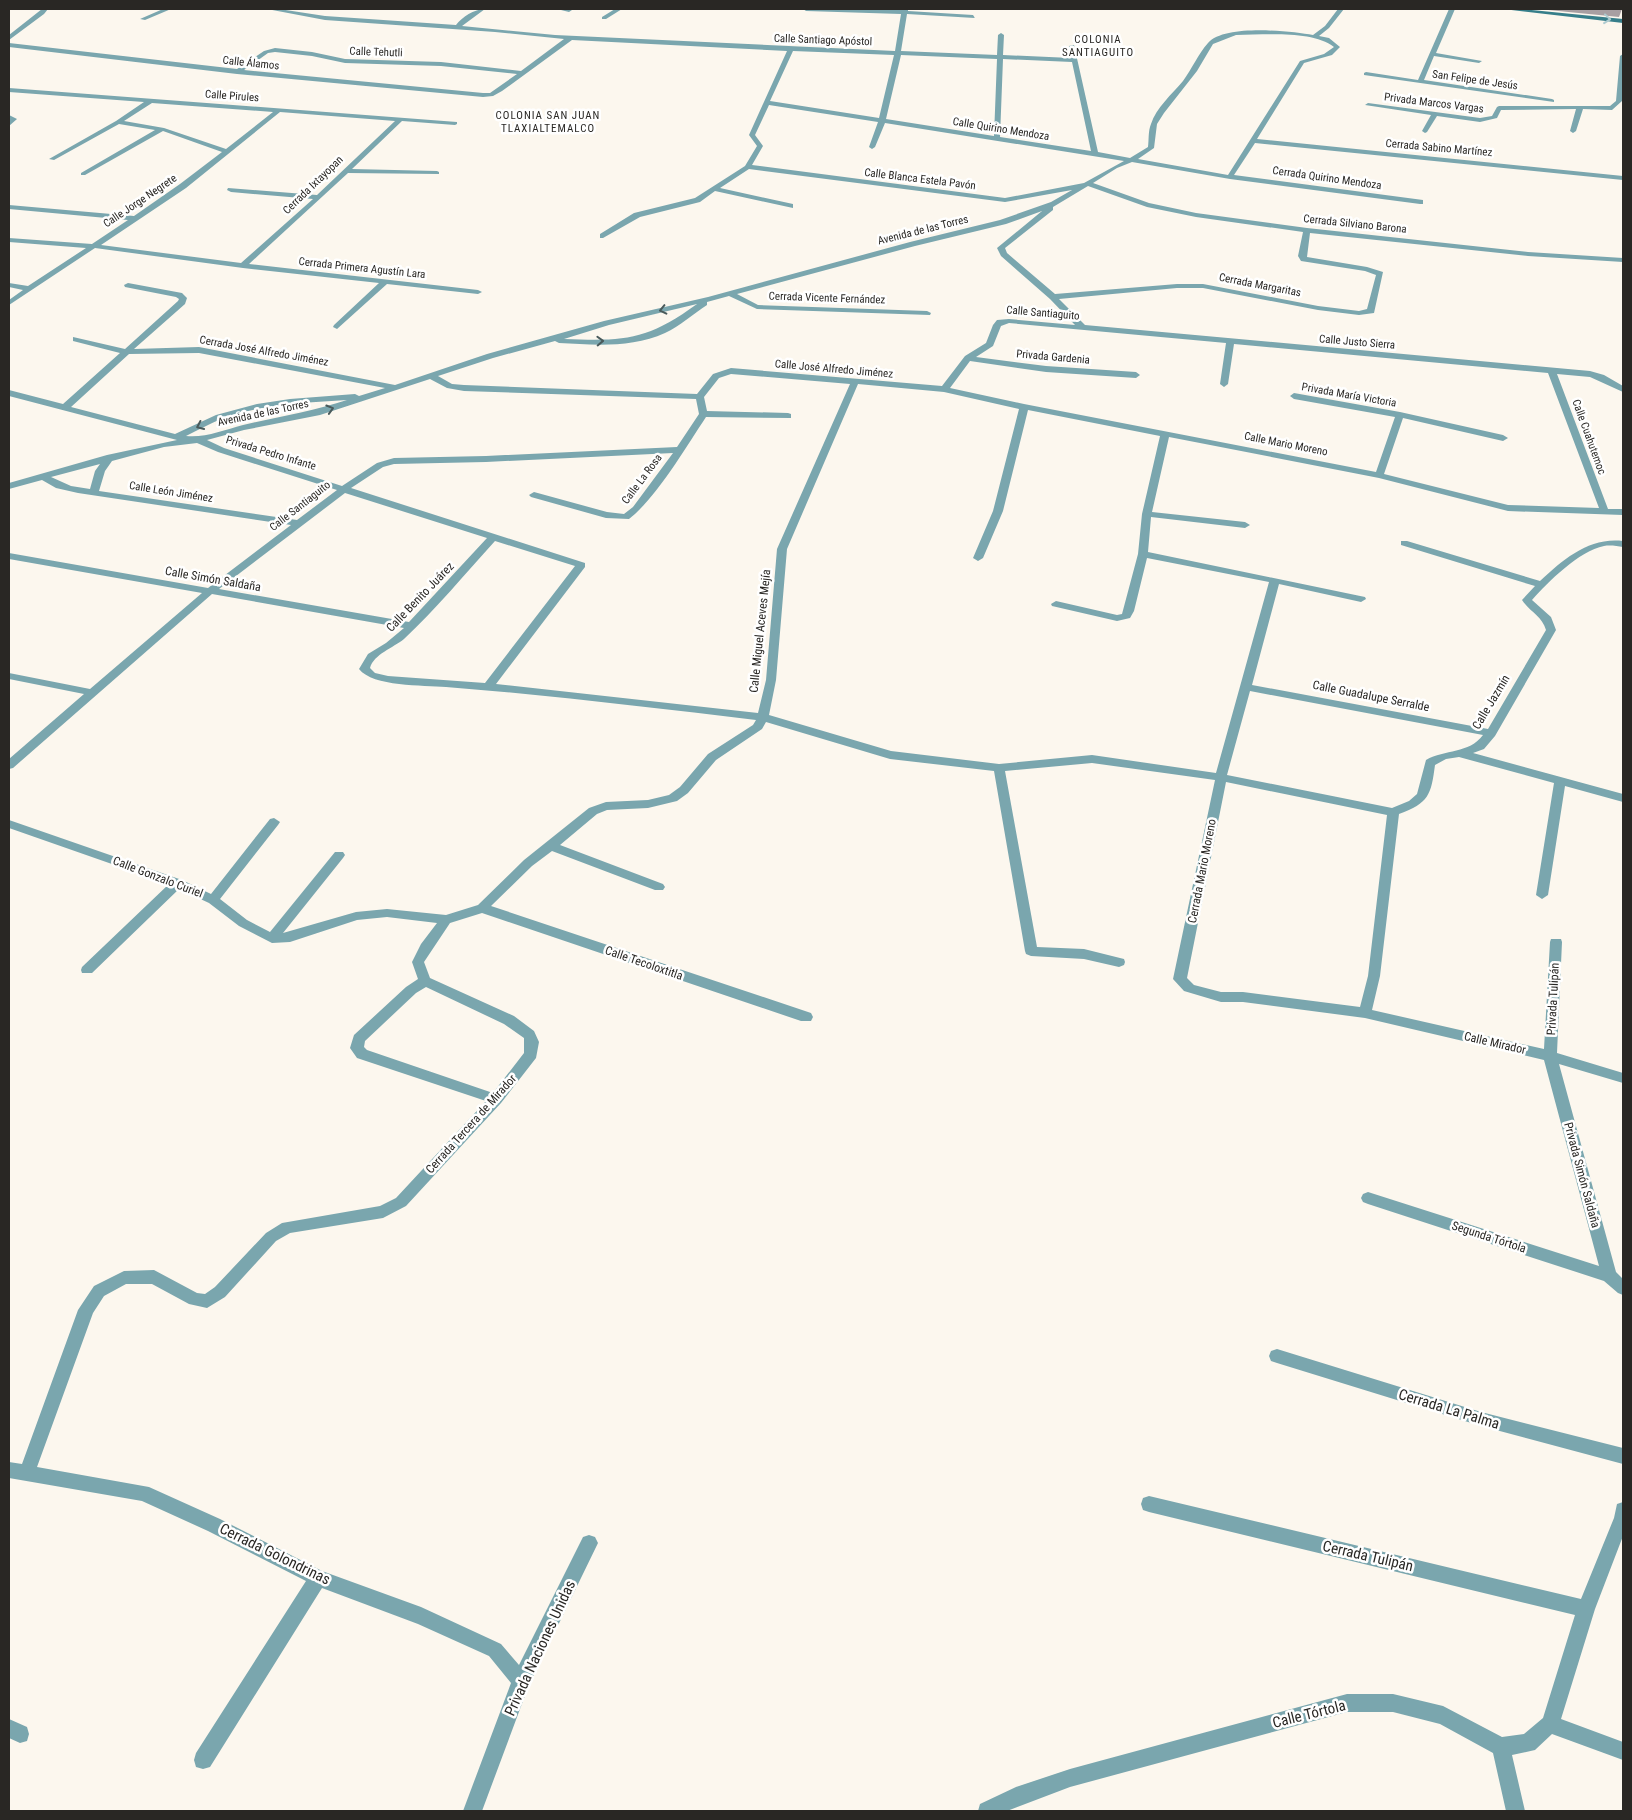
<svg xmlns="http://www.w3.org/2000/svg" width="1632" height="1820" font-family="'Roboto Condensed',sans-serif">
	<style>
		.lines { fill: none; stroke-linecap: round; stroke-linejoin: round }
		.minor { fill: #7aa6ae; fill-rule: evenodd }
		.secondary { fill: #367e8a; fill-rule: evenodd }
		.wall { fill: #a89fa2 }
		.oneway { stroke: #afcbd0 }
		.oneway2 { stroke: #495a5b }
		.labels { text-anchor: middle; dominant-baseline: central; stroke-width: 5; stroke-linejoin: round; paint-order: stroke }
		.far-neighbourhood-label { font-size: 11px; letter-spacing: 1px; fill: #292724; stroke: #fff }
		.far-street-label { font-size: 11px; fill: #292724; stroke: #fff }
		.street-label { font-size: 12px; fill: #292724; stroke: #fff }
		.near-street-label { font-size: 15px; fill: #292724; stroke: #fff }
	</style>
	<rect width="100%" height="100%" fill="#fcf7ee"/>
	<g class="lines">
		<path class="minor" d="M 42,9 L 48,9 L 44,14 L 9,40 L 9,35 Z
			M 163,9 L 171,9 L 145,20 L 140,19 Z
			M 267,9 L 279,9 L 325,16 L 456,25 C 462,17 474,9 485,9 L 462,26 L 555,35 L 895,51 L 901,14 L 806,11 L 803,9 L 908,9 L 908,11 L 973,15 L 975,18 L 907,14 L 901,51 L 997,55 L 998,35 L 1001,33 L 1004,35 L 1003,55 L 1071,58 L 1069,46 L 1074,45 L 1098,152 L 1130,158 L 1148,147 C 1149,140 1148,131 1151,124 C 1156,108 1172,94 1183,81 C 1192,69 1198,54 1208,43 C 1225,24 1290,31 1313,35 L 1325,26 L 1338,9 L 1344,9 L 1329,28 L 1319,36 L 1329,38 L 1340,47 L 1332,55 L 1304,63 L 1257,139 L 1623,176 L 1623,180 L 1255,143 L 1234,175 L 1423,200 L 1423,204 L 1420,204 L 1230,179 L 1132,162 L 1117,168 L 1093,183 L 1149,203 L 1196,213 L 1307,228 L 1528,252 L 1623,258 L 1623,262 L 1528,256 L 1310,233 L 1307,257 L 1367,267 L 1383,272 L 1374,313 L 1359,315 L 1318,310 L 1203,288 L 1177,288 L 1059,299 L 1085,325 L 1590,371 L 1604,375 L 1623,386 L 1623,392 L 1590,377 L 1557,374 L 1608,509 L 1623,509 L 1623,515 L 1508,511 L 1379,478 L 1169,437 L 1152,512 L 1245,522 L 1250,525 L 1245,528 L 1151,517 L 1148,552 L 1365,597 L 1366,599 L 1361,602 L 1279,584 L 1252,685 L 1488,729 L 1546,630 C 1542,616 1530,612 1522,600 L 1535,586 L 1401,545 L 1401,541 L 1407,541 L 1540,581 C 1564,559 1589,537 1623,541 L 1623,547 C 1617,546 1610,545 1604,546 C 1579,551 1548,582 1532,600 L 1551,617 L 1556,630 L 1495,736 L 1484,749 L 1473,753 L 1623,794 L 1623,802 L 1565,786 L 1548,895 L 1542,899 L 1536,895 L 1554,783 L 1459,757 L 1446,759 L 1435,765 C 1431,795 1429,803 1399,814 L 1380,976 L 1372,1010 L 1544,1049 L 1550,942 L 1551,939 L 1561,939 L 1562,942 L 1557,1053 L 1623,1073 L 1623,1083 L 1559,1064 L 1616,1272 L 1623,1279 L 1623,1295 L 1618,1293 L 1604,1281 L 1368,1204 L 1363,1202 L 1361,1198 L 1363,1194 L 1368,1192 L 1599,1266 L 1544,1060 L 1365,1018 L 1243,1002 L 1221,1002 L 1184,991 L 1173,979 L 1215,780 L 1092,763 L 1005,771 L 1037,947 L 1084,949 L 1124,959 L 1125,962 L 1124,965 L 1119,967 L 1084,959 L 1031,956 L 1026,954 L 1025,951 L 994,771 L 890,759 L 766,722 L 762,729 L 716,760 L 688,793 L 677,801 L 648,808 L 607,810 L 597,814 L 560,845 L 663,884 L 665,887 L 663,890 L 655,890 L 552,851 L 532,866 L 491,906 L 811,1013 L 813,1017 L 811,1021 L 801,1021 L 482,913 L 450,923 L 424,962 L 430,978 L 514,1016 L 534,1031 L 539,1042 L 536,1058 L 501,1103 L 406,1206 L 383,1218 L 290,1233 L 276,1241 L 225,1297 L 207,1308 L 189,1304 L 152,1284 L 126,1284 L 104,1296 L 93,1313 L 37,1467 L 149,1487 L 220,1519 L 322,1571 L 421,1607 L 501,1644 L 519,1665 L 583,1537 L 589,1535 L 595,1537 L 598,1543 L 529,1685 L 482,1811 L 463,1811 L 511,1683 L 489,1656 L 418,1624 L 322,1588 L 210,1767 L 203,1769 L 196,1767 L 194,1760 L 196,1753 L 306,1581 L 208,1531 L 142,1501 L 9,1478 L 9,1462 L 22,1464 L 78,1310 L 94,1286 L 124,1271 L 154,1270 L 197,1293 L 205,1294 L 215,1287 L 266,1233 L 282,1223 L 380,1206 L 396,1198 L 486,1101 L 357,1058 L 350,1048 L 354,1035 L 406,987 L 418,979 L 412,962 L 421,944 L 437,923 L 387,917 L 357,920 L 290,942 L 272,943 L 239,926 L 209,903 L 179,889 L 92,973 L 82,973 L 81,970 L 82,967 L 169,884 L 9,828 L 9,820 L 182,880 L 211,894 L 270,819 L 274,818 L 280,822 L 278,825 L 220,899 L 247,920 L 270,932 L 335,852 L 343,852 L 345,855 L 343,858 L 283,933 L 356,912 L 387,909 L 446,915 L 478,905 L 524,860 L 589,808 L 606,802 L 648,800 L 669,795 L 680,787 L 708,754 L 753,725 L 756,720 C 653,708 549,695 446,687 C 423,685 373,687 359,669 L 368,654 L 386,643 L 404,628 L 212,594 L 13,768 L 9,769 L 9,759 L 84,694 L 9,679 L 9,673 L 90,689 L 202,593 L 9,559 L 9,553 L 208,588 L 291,525 L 78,493 L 56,488 L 42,480 L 9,489 L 9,483 L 107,455 L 177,440 L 9,396 L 9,390 L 63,404 L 120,353 L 73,341 L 73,337 L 125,349 L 178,301 L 179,299 L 176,297 L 125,287 L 124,285 L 128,283 L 182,293 L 187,298 L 185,304 L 134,349 L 199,347 L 395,385 L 487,354 L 604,321 L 708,297 L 910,242 L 1000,220 L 1051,202 L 1072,190 L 1005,202 L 749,169 L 720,188 L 793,204 L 793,208 L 715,191 L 700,202 L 640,217 L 603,238 L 600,238 L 600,234 L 634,213 L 695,198 L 745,166 L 757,146 L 749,135 L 787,51 L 572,40 L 502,91 L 493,96 L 483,97 L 237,74 L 9,47 L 9,43 L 237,69 L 264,51 L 275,48 L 312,52 L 345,59 L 441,62 L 521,71 L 564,39 L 495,32 L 325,20 ZM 1236,35 C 1264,35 1312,30 1334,47 L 1324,54 L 1300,61 L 1228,175 L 1138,159 L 1154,148 L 1157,124 L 1164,113 L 1197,71 L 1213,44 ZM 793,51 L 894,55 L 879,118 L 770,101 ZM 275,52 L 312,56 L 345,63 L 441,66 L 517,74 L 490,93 L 483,93 L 244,70 L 268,53 ZM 901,55 L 997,59 L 994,136 L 886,119 ZM 1003,59 L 1072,62 L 1091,151 L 1000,137 ZM 769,105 L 878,122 L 869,147 L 872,149 L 875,147 L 885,123 L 1124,161 L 1084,183 L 1005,198 L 752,165 L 763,146 L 755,135 ZM 1088,186 L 1147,207 L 1196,217 L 1303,232 L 1298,256 L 1301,261 L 1365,271 L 1376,275 L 1367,309 L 1359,311 L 1318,306 L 1203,284 L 1177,284 L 1055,294 L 1007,253 L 1005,248 L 1053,210 L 1053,207 ZM 1042,211 L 997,248 L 1001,256 L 1050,299 L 1075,325 L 1009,319 L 997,320 L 993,325 L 986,343 L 965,356 L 942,386 L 731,368 L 713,374 L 697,394 L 464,385 L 452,384 L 438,376 L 493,358 L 555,341 L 559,343 C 595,345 632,348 665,333 C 680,326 693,314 707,305 L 707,302 L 729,296 L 757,309 L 930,315 L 931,313 L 927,311 L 758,305 L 737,294 L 915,246 L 1006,224 ZM 697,304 C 646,341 625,341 564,339 L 609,325 ZM 1009,323 L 1226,343 L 1220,384 L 1224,387 L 1228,384 L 1234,344 L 1548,373 L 1599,508 L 1508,505 L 1384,474 L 1403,418 L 1503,441 L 1508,438 L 1503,435 L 1400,412 L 1294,393 L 1290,396 L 1294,399 L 1395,417 L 1376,472 L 1024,404 L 950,388 L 970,361 L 1046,372 L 1136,378 L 1140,375 L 1136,372 L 1046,366 L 976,357 L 993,346 L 1001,326 ZM 199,353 L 385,388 L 359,396 L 355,394 L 290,399 L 257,404 L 216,415 L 175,434 L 71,407 L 129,354 ZM 731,374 L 850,384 L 777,549 L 766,680 L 758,713 L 496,684 L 585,567 L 585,563 L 351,488 L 383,467 L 394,464 L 486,462 L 673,453 L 633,507 L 624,514 L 607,512 L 534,492 L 529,495 L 531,497 L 606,518 L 629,519 C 657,497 686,447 706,417 L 791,418 L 791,414 L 788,413 L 707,411 L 704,397 L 719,378 ZM 430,379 L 447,388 L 464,391 L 696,399 L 699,414 L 677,447 L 486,456 L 394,458 L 377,463 L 342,486 L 224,448 L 207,440 L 244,430 L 320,415 ZM 858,384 L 944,392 L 1019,409 L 993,511 L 973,558 L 978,561 L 983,558 L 1003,511 L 1028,410 L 1160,436 L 1142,514 L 1138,554 L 1122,614 L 1117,615 L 1056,601 L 1051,604 L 1052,606 L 1117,621 L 1130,618 L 1134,611 L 1147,558 L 1269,582 L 1216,773 L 1092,755 L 999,764 L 891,751 L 769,715 L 776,680 L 787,549 ZM 347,400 C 313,411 278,417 243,425 C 224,430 205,438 186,436 C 198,430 209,424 221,419 C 261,404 305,403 347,400 ZM 197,443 L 218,452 L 337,490 L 297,520 L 99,491 L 105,471 L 112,461 L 164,447 ZM 100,464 L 95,471 L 90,489 L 71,486 L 51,477 ZM 345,493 L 487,538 L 409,622 L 219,589 ZM 495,541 L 575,566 L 485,683 L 388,676 L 375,673 L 370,668 C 374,654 393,648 404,639 C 436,609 465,574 495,541 ZM 1250,691 L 1483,735 C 1469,754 1445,749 1426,760 L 1417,794 L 1409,801 L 1392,808 L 1227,775 ZM 1226,782 L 1387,815 L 1368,976 L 1360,1007 L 1243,992 L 1221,992 L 1194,985 L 1187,978 ZM 426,987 L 504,1024 L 524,1038 L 524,1053 L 493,1093 L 367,1050 L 364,1047 L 365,1041 L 416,993 Z
			M 557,9 L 571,9 L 572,10 L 569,12 Z
			M 615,9 L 622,9 L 606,19 L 602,19 L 602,17 Z
			M 1449,9 L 1455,9 L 1436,53 L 1482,61 L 1479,63 L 1434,56 L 1424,80 L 1552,99 L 1554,100 L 1554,102 L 1364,75 L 1364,73 L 1366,72 L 1418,80 Z
			M 1623,54 L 1622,101 L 1612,110 L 1583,109 L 1576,131 L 1573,133 L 1570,131 L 1576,109 L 1501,110 L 1497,118 L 1480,122 L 1437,116 L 1427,132 L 1425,133 L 1422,131 L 1431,115 L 1365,105 L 1368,103 L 1480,118 L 1492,116 L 1497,107 L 1499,106 L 1610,106 L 1616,101 L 1620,56 Z
			M 9,88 L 457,122 L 457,124 L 455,125 L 402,121 L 352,169 L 437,171 L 439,172 L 439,174 L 348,173 L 249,264 L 478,290 L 482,292 L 478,294 L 387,284 L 337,329 L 333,327 L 334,325 L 379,283 L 243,268 L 95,248 L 9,305 L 9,300 L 23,290 L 9,287 L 9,283 L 28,286 L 86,248 L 9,242 L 9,238 L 92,244 L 128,220 L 9,209 L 9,205 L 134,216 L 180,184 L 222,152 L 163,131 L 85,175 L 81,175 L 81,173 L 155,130 L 119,124 L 54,160 L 49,159 L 116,121 L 144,102 L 9,92 ZM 152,103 L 273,112 L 226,149 L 164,128 L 124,121 ZM 280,112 L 395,121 L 317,195 L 228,188 L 227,190 L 231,192 L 313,199 L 241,263 L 101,245 L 186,188 Z
			M 9,115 L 17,119 L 9,126 Z
			M 1277,1349 L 1481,1412 L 1623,1448 L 1623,1464 L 1481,1426 L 1277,1363 L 1271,1361 L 1269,1356 L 1271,1351 Z
			M 1149,1496 L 1581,1599 L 1614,1518 L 1617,1504 L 1623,1502 L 1623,1536 L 1595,1609 L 1561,1719 L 1623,1742 L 1623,1760 L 1552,1734 L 1535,1750 L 1512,1755 L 1525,1811 L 1506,1811 L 1493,1753 L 1440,1724 L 1393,1712 L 1347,1712 L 1070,1787 L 1007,1811 L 978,1811 L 980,1804 L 1016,1787 L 1070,1769 L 1347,1694 L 1393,1694 L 1443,1706 L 1502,1737 L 1524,1734 L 1543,1718 L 1575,1615 L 1149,1512 L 1143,1510 L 1141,1504 L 1143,1498 Z
			M 9,1719 L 27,1727 L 29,1734 L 27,1741 L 20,1743 L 9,1738 Z"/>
		<path class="secondary" d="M 1503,9 L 1521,9 L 1623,19 L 1623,23 Z"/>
	</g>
	<path class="wall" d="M 1538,9 L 1622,9 L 1619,17 Z"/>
	<defs><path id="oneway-chevron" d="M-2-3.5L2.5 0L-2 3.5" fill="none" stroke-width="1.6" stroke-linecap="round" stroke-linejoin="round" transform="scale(1.25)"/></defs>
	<use class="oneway" href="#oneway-chevron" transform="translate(1607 19) rotate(6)"/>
	<g class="oneway2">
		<use href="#oneway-chevron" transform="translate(663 310) rotate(167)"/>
		<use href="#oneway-chevron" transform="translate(600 341) rotate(-2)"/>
		<use href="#oneway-chevron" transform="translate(330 409) rotate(-17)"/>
		<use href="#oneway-chevron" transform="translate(200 426) rotate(155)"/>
	</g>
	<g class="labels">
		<g class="far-neighbourhood-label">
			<text x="1098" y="39">COLONIA<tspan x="1098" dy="13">SANTIAGUITO</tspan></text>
			<text x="548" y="115">COLONIA SAN JUAN<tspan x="548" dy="13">TLAXIALTEMALCO</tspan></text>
		</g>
		<g class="far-street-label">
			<text transform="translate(823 40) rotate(2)">Calle Santiago Apóstol</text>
			<text transform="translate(376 52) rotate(2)">Calle Tehutli</text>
			<text transform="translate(251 63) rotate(6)">Calle Álamos</text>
			<text transform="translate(1475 80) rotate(8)">San Felipe de Jesús</text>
			<text transform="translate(232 96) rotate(4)">Calle Pirules</text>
			<text transform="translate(1434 103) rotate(7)">Privada Marcos Vargas</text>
			<text transform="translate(1001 129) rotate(9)">Calle Quirino Mendoza</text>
			<text transform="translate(1439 148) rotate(5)">Cerrada Sabino Martínez</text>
			<text transform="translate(1327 178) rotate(8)">Cerrada Quirino Mendoza</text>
			<text transform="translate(920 179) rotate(7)">Calle Blanca Estela Pavón</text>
			<text transform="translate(313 185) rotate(-44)">Cerrada Ixtayopan</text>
			<text transform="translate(140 201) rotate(-34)">Calle Jorge Negrete</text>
			<text transform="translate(1355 224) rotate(6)">Cerrada Silviano Barona</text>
			<text transform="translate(923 230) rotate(-14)">Avenida de las Torres</text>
			<text transform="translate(362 268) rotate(6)">Cerrada Primera Agustín Lara</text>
			<text transform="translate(1260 285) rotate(11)">Cerrada Margaritas</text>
			<text transform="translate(827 298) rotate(2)">Cerrada Vicente Fernández</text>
			<text transform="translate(1043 313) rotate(5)">Calle Santiaguito</text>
			<text transform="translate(1357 342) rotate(5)">Calle Justo Sierra</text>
			<text transform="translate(264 351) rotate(10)">Cerrada José Alfredo Jiménez</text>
			<text transform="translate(1053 357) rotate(5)">Privada Gardenia</text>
			<text transform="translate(834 369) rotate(5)">Calle José Alfredo Jiménez</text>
			<text transform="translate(1349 395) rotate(10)">Privada María Victoria</text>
			<text transform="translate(263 413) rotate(-12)">Avenida de las Torres</text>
			<text transform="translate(1589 437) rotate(70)">Calle Cuahutemoc</text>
			<text transform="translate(1286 444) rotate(11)">Calle Mario Moreno</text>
			<text transform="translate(271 453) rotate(17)">Privada Pedro Infante</text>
			<text transform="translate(642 479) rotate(-53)">Calle La Rosa</text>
			<text transform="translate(171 492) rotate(9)">Calle León Jiménez</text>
			<text transform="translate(300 506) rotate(-38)">Calle Santiaguito</text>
		</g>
		<g class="street-label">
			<text transform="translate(213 579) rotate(10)">Calle Simón Saldaña</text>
			<text transform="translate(420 597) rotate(-46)">Calle Benito Juárez</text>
			<text transform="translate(760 631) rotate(-84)">Calle Miguel Aceves Mejía</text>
			<text transform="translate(1371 696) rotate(11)">Calle Guadalupe Serralde</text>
			<text transform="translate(1491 702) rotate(-59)">Calle Jazmín</text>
			<text transform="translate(1202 871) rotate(-79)">Cerrada Mario Moreno</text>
			<text transform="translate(158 877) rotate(21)">Calle Gonzalo Curiel</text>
			<text transform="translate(644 963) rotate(19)">Calle Tecoloxtitla</text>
			<text transform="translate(1553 999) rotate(-87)">Privada Tulipán</text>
			<text transform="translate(1495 1043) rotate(13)">Calle Mirador</text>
			<text transform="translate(471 1124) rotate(-48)">Cerrada Tercera de Mirador</text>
			<text transform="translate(1582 1175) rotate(75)">Privada Simón Saldaña</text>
			<text transform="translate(1489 1237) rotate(18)">Segunda Tórtola</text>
		</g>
		<g class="near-street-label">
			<text transform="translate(1449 1409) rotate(17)">Cerrada La Palma</text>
			<text transform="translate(275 1554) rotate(26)">Cerrada Golondrinas</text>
			<text transform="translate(1368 1556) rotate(13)">Cerrada Tulipán</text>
			<text transform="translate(540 1648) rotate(-65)">Privada Naciones Unidas</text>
			<text transform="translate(1309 1714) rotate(-14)">Calle Tórtola</text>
		</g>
	</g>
	<rect width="1632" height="1820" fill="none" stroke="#292724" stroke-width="20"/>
</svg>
